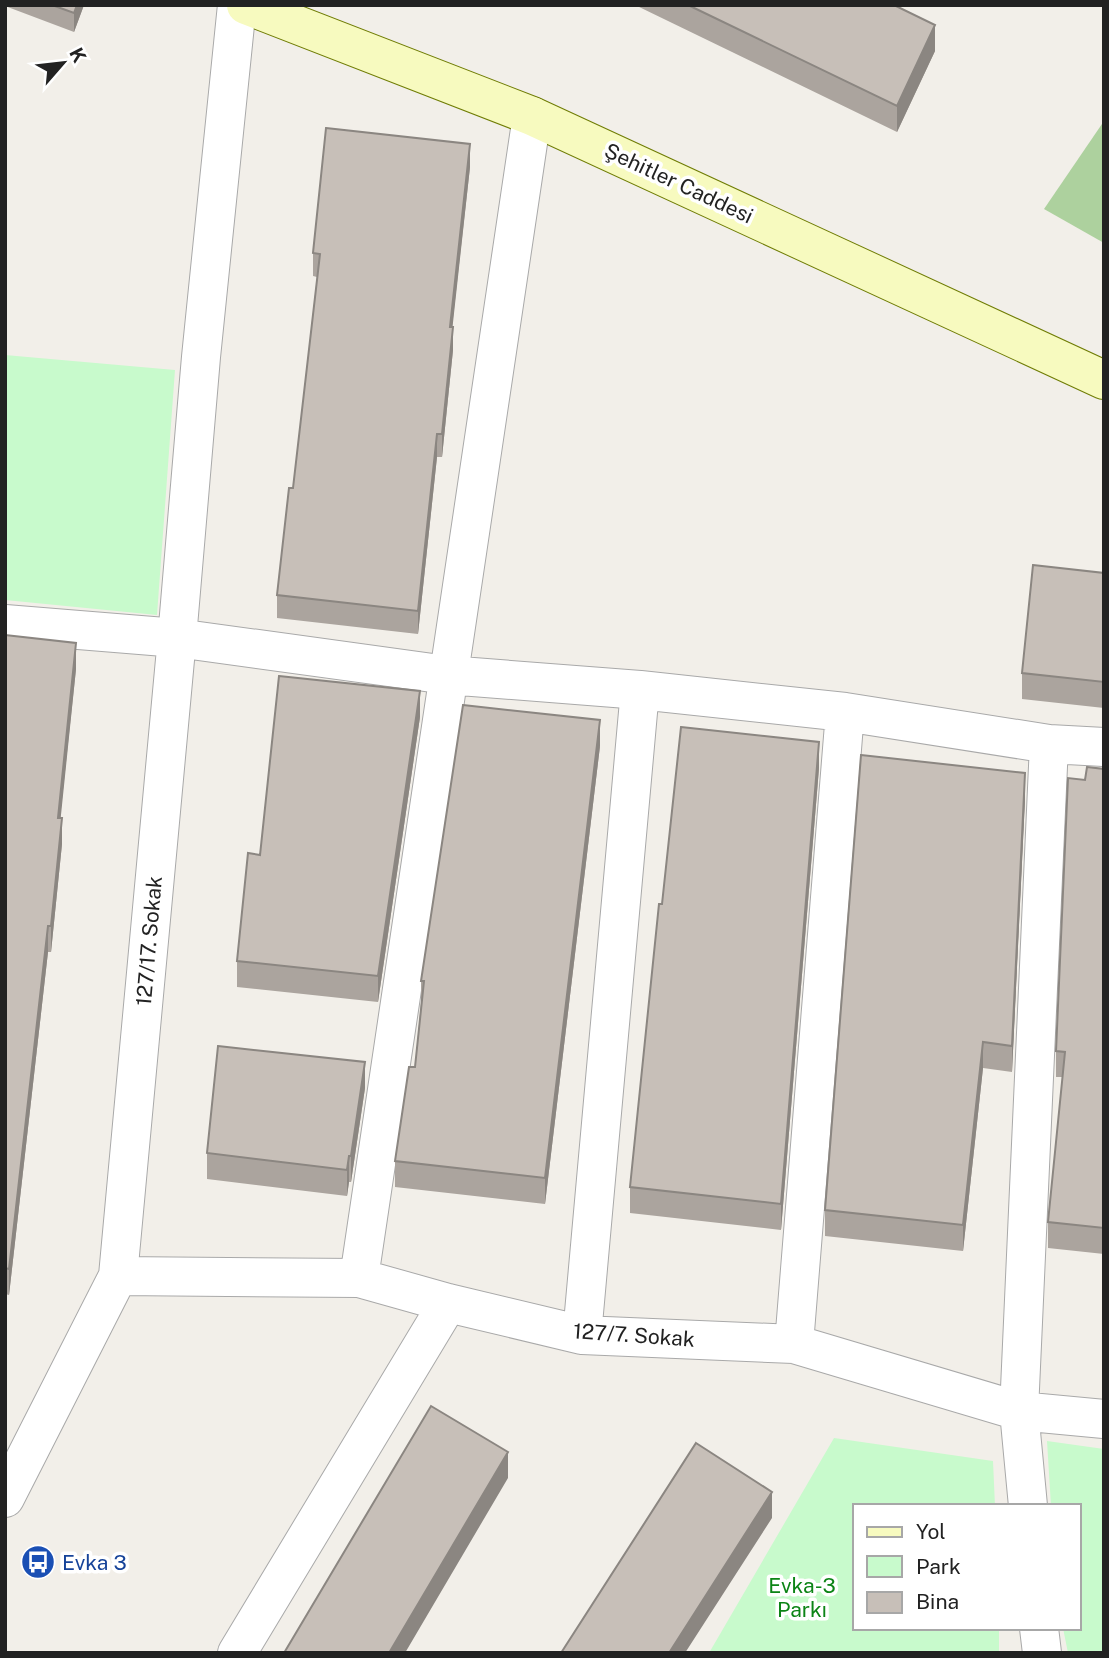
<svg xmlns="http://www.w3.org/2000/svg" width="1109" height="1658" font-family="'Public Sans',sans-serif">
	<style>
		.forest { fill: #add19e }
		.park { fill: #c8facc }
		.lines { fill: none; stroke-linecap: round; stroke-linejoin: round }
		.street-casing { stroke: #a9a9a9; stroke-width: 40 }
		.secondary-casing { stroke: #707d05; stroke-width: 40 }
		.street { stroke: #fff; stroke-width: 38 }
		.secondary { stroke: #f7fabf; stroke-width: 38 }
		.wall { fill: #aba49e }
		.shaded-wall { fill: #8b8681 }
		.building { fill: #c7bfb8; stroke: #8b8681; stroke-width: 2 }
		.labels { text-anchor: middle; dominant-baseline: central; stroke-width: 7; stroke-linejoin: round; paint-order: stroke }
		.street-label { font-size: 21px; fill: #222; stroke: #fff }
		.transit-label { font-size: 21px; fill: #164399; stroke: #fff; text-anchor: start }
		.park-label { font-size: 21px; fill: #0c8416; stroke: #fff }
	</style>
	<rect width="100%" height="100%" fill="#f2efe9"/>
	<path class="forest" d="M 1104,121 L 1104,243 L 1044,209 Z"/>
	<path class="park" d="M 5,355 L 175,370 L 157,615 L 5,600 Z
		M 834,1438 L 993,1461 L 995,1506 L 855,1506 L 855,1628 L 999,1628 L 999,1653 L 709,1653 Z
		M 1047,1441 L 1104,1449 L 1104,1653 L 1068,1653 L 1063,1628 L 1079,1628 L 1079,1506 L 1051,1506 Z"/>
	<g class="lines">
		<g class="street-casing">
			<path id="street" d="M 5,624 L 177,638 L 447,675 L 640,690 L 845,712 L 1049,744 L 1104,747
				M 118,1276 L 359,1278 L 448,1303 L 582,1335 L 794,1344 L 1019,1411 L 1104,1419
				M 359,1278 L 532,116
				M 582,1335 L 640,690
				M 794,1344 L 845,712
				M 5,1498 L 118,1276 L 177,638 L 201,357 L 237,5
				M 1028,1506 L 1019,1411 L 1049,744
				M 1039,1628 L 1042,1653
				M 237,1653 L 448,1303"/>
		</g>
		<g class="secondary-casing">
			<path id="secondary" d="M 246,5 L 532,116 L 1104,380"/>
		</g>
		<use href="#street" class="street"/>
		<use href="#secondary" class="secondary"/>
	</g>
	<path class="wall" d="M 5,5 L 84,5 L 74,32 L 5,6 Z
		M 635,5 L 894,5 L 935,51 L 897,132 Z
		M 470,167 L 452,327 L 453,350 L 442,457 L 437,457 L 418,634 L 277,618 L 277,595 L 293,488 L 317,277 L 313,276 L 313,253 Z
		M 1104,573 L 1104,708 L 1022,699 L 1022,673 Z
		M 5,635 L 76,669 L 60,818 L 62,844 L 51,952 L 48,952 L 9,1295 L 5,1294 Z
		M 420,717 L 378,1002 L 237,987 L 237,961 L 260,855 Z
		M 600,746 L 545,1204 L 395,1187 L 395,1161 L 415,1067 L 421,1003 L 421,981 Z
		M 819,768 L 781,1230 L 630,1213 L 630,1187 L 662,904 Z
		M 1104,769 L 1104,1254 L 1048,1248 L 1048,1222 L 1063,1077 L 1056,1077 L 1056,1051 Z
		M 1025,799 L 1012,1072 L 983,1068 L 963,1251 L 825,1236 L 825,1210 Z
		M 365,1088 L 351,1182 L 349,1182 L 347,1196 L 207,1179 L 207,1153 Z"/>
	<path class="shaded-wall" d="M 77,5 L 84,5 L 74,32 L 74,13 Z
		M 935,25 L 935,51 L 897,132 L 897,106 Z
		M 470,144 L 470,167 L 450,350 L 450,327 Z
		M 453,327 L 453,350 L 442,457 L 442,434 Z
		M 437,434 L 437,457 L 418,634 L 418,611 Z
		M 76,643 L 76,669 L 58,844 L 58,818 Z
		M 420,691 L 420,717 L 378,1002 L 378,976 Z
		M 600,720 L 600,746 L 545,1204 L 545,1178 Z
		M 819,742 L 819,768 L 781,1230 L 781,1204 Z
		M 1025,773 L 1025,799 L 1012,1072 L 1012,1046 Z
		M 62,818 L 62,844 L 51,952 L 51,926 Z
		M 48,926 L 48,952 L 9,1295 L 9,1269 Z
		M 983,1042 L 983,1068 L 963,1251 L 963,1225 Z
		M 365,1062 L 365,1088 L 351,1182 L 351,1156 Z
		M 349,1156 L 349,1182 L 347,1196 L 347,1170 Z
		M 508,1452 L 508,1478 L 405,1653 L 389,1653 Z
		M 772,1492 L 772,1518 L 685,1653 L 669,1653 Z"/>
	<path class="building" d="M 52,5 L 77,5 L 74,13 Z
		M 688,5 L 894,5 L 935,25 L 897,106 Z
		M 326,128 L 470,144 L 450,327 L 453,327 L 442,434 L 437,434 L 418,611 L 277,595 L 289,488 L 293,488 L 320,254 L 313,253 Z
		M 1033,565 L 1104,573 L 1104,682 L 1022,673 Z
		M 5,635 L 76,643 L 58,818 L 62,818 L 51,926 L 48,926 L 9,1269 L 5,1268 Z
		M 279,676 L 420,691 L 378,976 L 237,961 L 248,853 L 260,855 Z
		M 463,705 L 600,720 L 545,1178 L 395,1161 L 409,1067 L 415,1067 L 424,981 L 421,981 Z
		M 681,727 L 819,742 L 781,1204 L 630,1187 L 659,904 L 662,904 Z
		M 861,755 L 1025,773 L 1012,1046 L 983,1042 L 963,1225 L 825,1210 Z
		M 1087,767 L 1104,769 L 1104,1228 L 1048,1222 L 1065,1052 L 1056,1051 L 1068,778 L 1085,780 Z
		M 218,1046 L 365,1062 L 351,1156 L 349,1156 L 347,1170 L 207,1153 Z
		M 431,1406 L 508,1452 L 389,1653 L 284,1653 Z
		M 696,1443 L 772,1492 L 669,1653 L 561,1653 Z"/>
	<defs>
		<g id="bus-disc" transform="scale(1.75)"><circle r="9.5" fill="#1a4fb4" stroke="#fff"/><path d="M-5-6H5V4H4V6H2V4H-2V6H-4V4H-5ZM-3.5-4V0h7V-4ZM-3.5 1.2v1.5H-2V1.2ZM2 1.2v1.5H3.5V1.2Z" fill="#fff"/></g>
	</defs>
	<g fill-rule="evenodd">
		<use href="#bus-disc" x="38" y="1562"/>
	</g>
	<g class="labels">
		<g class="street-label">
			<text transform="translate(679 183) rotate(25)">Şehitler Caddesi</text>
			<text transform="translate(149 941) rotate(-85)">127/17. Sokak</text>
			<text transform="translate(634 1335) rotate(4)">127/7. Sokak</text>
		</g>
		<g class="transit-label">
			<text x="62" y="1562">Evka 3</text>
		</g>
		<g class="park-label">
			<text x="802" y="1585">Evka-3<tspan x="802" dy="24">Parkı</tspan></text>
		</g>
	</g>
	<rect width="1109" height="1658" fill="none" stroke="#222222" stroke-width="14"/>
	<rect x="853" y="1504" width="228" height="126" fill="#ffffff" stroke="#a7a7a7" stroke-width="2"/>
	<rect x="867" y="1527" width="35" height="10" fill="#f7fabf" stroke="#a7a7a7" stroke-width="2"/>
	<text x="916" y="1539" font-size="21" fill="#222222">Yol</text>
	<rect x="867" y="1556" width="35" height="21" fill="#c8facc" stroke="#a7a7a7" stroke-width="2"/>
	<text x="916" y="1574" font-size="21" fill="#222222">Park</text>
	<rect x="867" y="1592" width="35" height="21" fill="#c7bfb8" stroke="#a7a7a7" stroke-width="2"/>
	<text x="916" y="1609" font-size="21" fill="#222222">Bina</text>
	<g transform="translate(63 63) rotate(62)" stroke="#ffffff" stroke-width="5" paint-order="stroke">
	<path d="M0-5L12 26L0 18L-12 26Z" fill="#222222"/>
	<text y="-10" font-size="19" font-weight="bold" text-anchor="middle" fill="#222222">K</text>
	</g>
</svg>
